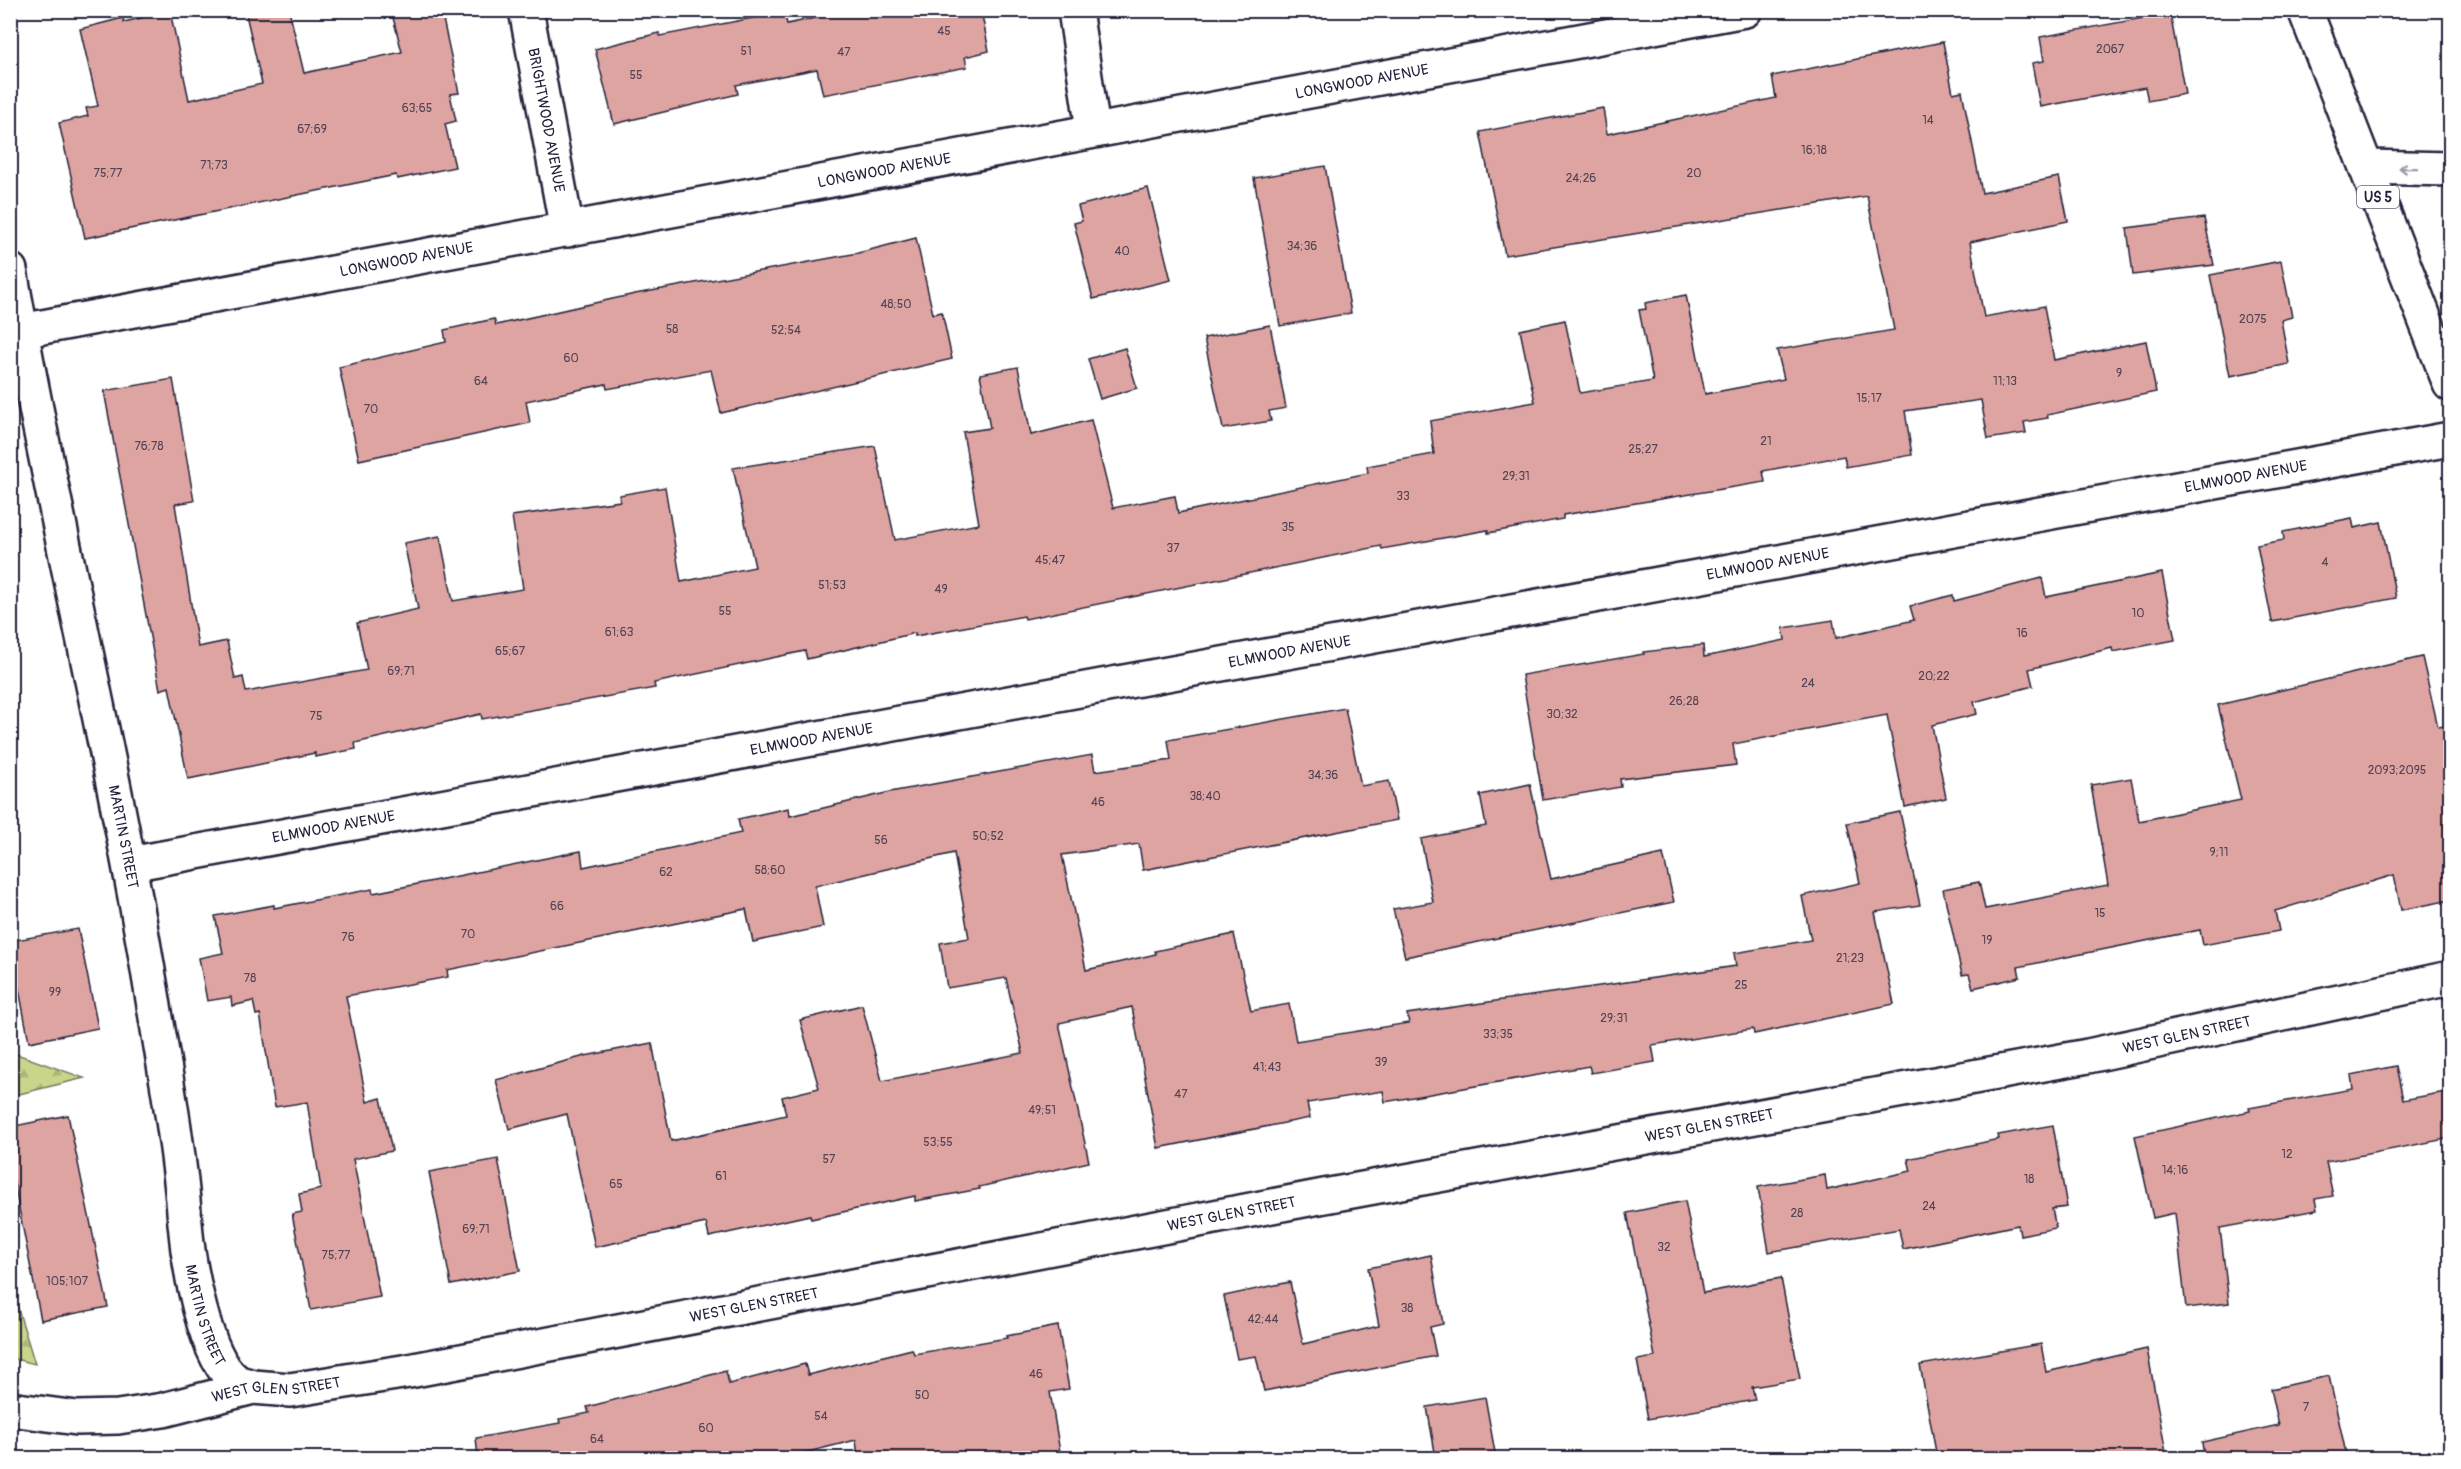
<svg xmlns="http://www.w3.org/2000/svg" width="2461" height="1469" font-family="Pangolin,sans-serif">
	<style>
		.forest { fill: url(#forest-firs); stroke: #767c62; stroke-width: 1.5 }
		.building { fill: #dea4a1; stroke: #22223b; stroke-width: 1.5 }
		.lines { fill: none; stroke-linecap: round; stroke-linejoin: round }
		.minor-casing { stroke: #22223b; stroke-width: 38 }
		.primary-casing { stroke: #22223b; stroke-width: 38 }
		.minor { stroke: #fff; stroke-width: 33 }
		.primary { stroke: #fff; stroke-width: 33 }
		.oneway { stroke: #9c9ca7 }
		.labels { text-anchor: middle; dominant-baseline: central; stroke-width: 5; stroke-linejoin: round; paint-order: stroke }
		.number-label { font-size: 12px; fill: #514254 }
		.shield { fill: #fff; stroke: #646476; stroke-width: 1.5 }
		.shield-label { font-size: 14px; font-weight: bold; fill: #22223b }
		.street-label { font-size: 15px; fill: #22223b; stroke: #fff }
	</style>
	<defs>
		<pattern id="forest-firs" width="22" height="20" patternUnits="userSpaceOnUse" patternTransform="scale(1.5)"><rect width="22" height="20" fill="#c9d68a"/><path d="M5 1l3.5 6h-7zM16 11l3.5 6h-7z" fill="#acb778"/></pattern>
	</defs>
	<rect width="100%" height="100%" fill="#fff"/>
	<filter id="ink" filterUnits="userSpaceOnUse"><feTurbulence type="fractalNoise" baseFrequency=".0167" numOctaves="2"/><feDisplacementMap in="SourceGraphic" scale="12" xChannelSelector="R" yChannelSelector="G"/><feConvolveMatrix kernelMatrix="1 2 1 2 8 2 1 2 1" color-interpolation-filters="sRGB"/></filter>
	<g filter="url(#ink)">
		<path class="forest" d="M 11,1052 L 84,1078 L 11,1096 Z
			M 10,1286 L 11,1286 L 35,1364 L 11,1358 Z"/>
		<path class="building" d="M 245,10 L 289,10 L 304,73 L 402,52 L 391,10 L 441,10 L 459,93 L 450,94 L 456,121 L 445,124 L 455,167 L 397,179 L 396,175 L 85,238 L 59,123 L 88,116 L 86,108 L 98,106 L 80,29 L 123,18 L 124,22 L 170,11 L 189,100 L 262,84 Z
			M 852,10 L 981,10 L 989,51 L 965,57 L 967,67 L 823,95 L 817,69 L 736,85 L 738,94 L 614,124 L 595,49 L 659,33 L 660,36 L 784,12 L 787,24 Z
			M 2170,13 L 2185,94 L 2148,101 L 2145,87 L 2040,107 L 2032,63 L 2044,61 L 2040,37 Z
			M 1943,42 L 1953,93 L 1962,91 L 1982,193 L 2059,177 L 2068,221 L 1970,242 L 1984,317 L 2044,306 L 2054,360 L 2146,341 L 2156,392 L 2047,415 L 2048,418 L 2024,422 L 2026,433 L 1988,439 L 1981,400 L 1905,411 L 1912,455 L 1846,467 L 1844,456 L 1763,471 L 1765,482 L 1563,515 L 1563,519 L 1488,533 L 1488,530 L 1382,549 L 1381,546 L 1025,619 L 1024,616 L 915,636 L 915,633 L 807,659 L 805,651 L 654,683 L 655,688 L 482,719 L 481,714 L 355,743 L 356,749 L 315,757 L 315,753 L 188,779 L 169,687 L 160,690 L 104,391 L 173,379 L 194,501 L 175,504 L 198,647 L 227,641 L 235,679 L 243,677 L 246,692 L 367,670 L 357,623 L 418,609 L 404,543 L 440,536 L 453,601 L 523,589 L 512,516 L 620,501 L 619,495 L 665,487 L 681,582 L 755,567 L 733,468 L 875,446 L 895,540 L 979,524 L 963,432 L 990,428 L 980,374 L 1018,367 L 1031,435 L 1091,420 L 1113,508 L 1175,496 L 1178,513 L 1368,473 L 1367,466 L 1434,454 L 1430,421 L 1535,402 L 1520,330 L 1565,320 L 1580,393 L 1653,381 L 1639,310 L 1646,309 L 1645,303 L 1686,295 L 1705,394 L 1784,379 L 1777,350 L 1894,330 L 1867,196 L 1505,255 L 1480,132 L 1603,108 L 1607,134 L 1776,98 L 1772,76 Z
			M 1325,166 L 1351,313 L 1280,326 L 1254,178 Z
			M 1148,188 L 1171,280 L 1093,299 L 1074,223 L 1082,221 L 1078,206 Z
			M 2204,218 L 2214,265 L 2133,275 L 2127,228 Z
			M 916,238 L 933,314 L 942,312 L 952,359 L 721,413 L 711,370 L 607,389 L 606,384 L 526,401 L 530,423 L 359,460 L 339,367 L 446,342 L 444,330 L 494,319 L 496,325 L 635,294 L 858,253 Z
			M 2281,261 L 2292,317 L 2281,320 L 2289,364 L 2230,376 L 2210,275 Z
			M 1270,325 L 1286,408 L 1269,411 L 1271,421 L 1223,429 L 1204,338 Z
			M 1125,348 L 1137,388 L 1100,399 L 1088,359 Z
			M 2352,518 L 2354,528 L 2381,522 L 2396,598 L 2272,622 L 2257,545 L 2284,540 L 2283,532 Z
			M 2162,573 L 2175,640 L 2113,652 L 2112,648 L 2029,669 L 2033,686 L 1974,702 L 1977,714 L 1932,725 L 1946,798 L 1905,807 L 1887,715 L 1733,744 L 1736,765 L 1620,779 L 1621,787 L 1543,800 L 1522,675 L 1644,654 L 1643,652 L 1703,645 L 1704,657 L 1785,640 L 1783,628 L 1833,620 L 1836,638 L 1914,620 L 1910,606 L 1953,595 L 1954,601 L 2042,578 L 2046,597 Z
			M 2422,657 L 2438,727 L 2451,725 L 2451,900 L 2401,910 L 2394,875 L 2275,911 L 2279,931 L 2203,945 L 2200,930 L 2018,967 L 2020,977 L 1973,988 L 1969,974 L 1962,975 L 1943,889 L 1979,882 L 1985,909 L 2108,885 L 2091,785 L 2131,778 L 2139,821 L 2241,800 L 2218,705 Z
			M 1345,708 L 1361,786 L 1389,781 L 1397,820 L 1143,870 L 1139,844 L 1062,855 L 1086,970 L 1156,954 L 1155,951 L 1234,934 L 1251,1011 L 1289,1004 L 1296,1041 L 1409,1023 L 1407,1014 L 1736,966 L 1734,953 L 1811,940 L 1802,896 L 1860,883 L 1847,823 L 1900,812 L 1920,905 L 1875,912 L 1894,1004 L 1754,1034 L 1753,1029 L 1652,1045 L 1655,1062 L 1591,1073 L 1589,1066 L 1385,1102 L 1383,1091 L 1307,1103 L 1310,1118 L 1158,1148 L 1132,1007 L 1059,1023 L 1089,1162 L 979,1187 L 980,1189 L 915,1201 L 915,1196 L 811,1219 L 810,1215 L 709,1237 L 706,1223 L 595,1247 L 567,1114 L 509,1129 L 496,1080 L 585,1056 L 652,1043 L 671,1141 L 786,1115 L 782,1097 L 819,1088 L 800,1020 L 862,1005 L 882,1081 L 1023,1053 L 1006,978 L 947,988 L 940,943 L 969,938 L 954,853 L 815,886 L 823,927 L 753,942 L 746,909 L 447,970 L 448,977 L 346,996 L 367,1102 L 381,1098 L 392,1151 L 353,1159 L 380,1297 L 311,1310 L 292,1214 L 302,1212 L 299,1194 L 321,1189 L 307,1102 L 275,1107 L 260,1014 L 256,1015 L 253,1001 L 232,1006 L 231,997 L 207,1001 L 199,958 L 223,953 L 215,916 L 274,905 L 274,908 L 372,889 L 373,893 L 581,851 L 583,867 L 741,833 L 738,819 L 789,808 L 790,816 L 890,792 L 1092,755 L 1095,771 L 1171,760 L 1168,740 Z
			M 1530,784 L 1551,879 L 1663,854 L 1674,902 L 1405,957 L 1393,909 L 1433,902 L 1421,839 L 1486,826 L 1480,795 Z
			M 78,929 L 98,1028 L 29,1042 L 10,941 Z
			M 2396,1066 L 2403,1100 L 2451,1091 L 2451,1138 L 2326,1162 L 2333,1196 L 2315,1199 L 2317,1210 L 2220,1228 L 2229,1303 L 2186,1308 L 2175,1213 L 2153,1218 L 2135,1136 L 2250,1111 L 2249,1108 L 2353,1089 L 2351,1075 Z
			M 68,1115 L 108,1307 L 41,1320 L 10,1163 L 10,1127 Z
			M 2053,1125 L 2067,1207 L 2052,1209 L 2056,1228 L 2020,1235 L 2018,1225 L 1903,1249 L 1899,1229 L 1769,1252 L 1758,1187 L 1825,1175 L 1827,1190 L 1911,1171 L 1908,1159 L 1999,1139 L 1998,1135 Z
			M 498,1159 L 520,1271 L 451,1285 L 429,1172 Z
			M 1685,1201 L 1703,1293 L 1781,1278 L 1800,1379 L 1752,1387 L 1755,1400 L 1648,1419 L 1637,1360 L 1655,1357 L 1627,1213 Z
			M 1431,1255 L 1443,1324 L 1430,1327 L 1436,1356 L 1264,1391 L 1256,1356 L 1237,1359 L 1224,1296 L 1290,1282 L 1303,1344 L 1379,1326 L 1368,1268 Z
			M 1058,1326 L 1069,1389 L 1050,1392 L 1061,1458 L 858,1458 L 856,1440 L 784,1458 L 478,1458 L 476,1438 L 560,1423 L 559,1419 L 589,1413 L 587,1407 L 726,1371 L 729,1384 L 805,1364 L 808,1375 L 912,1349 L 914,1354 L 1007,1338 L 1006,1336 Z
			M 2041,1344 L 2046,1372 L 2147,1349 L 2167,1458 L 1937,1458 L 1920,1365 Z
			M 2329,1376 L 2347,1458 L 2204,1458 L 2202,1442 L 2279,1425 L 2271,1389 Z
			M 1485,1397 L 1496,1458 L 1436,1458 L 1427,1407 Z"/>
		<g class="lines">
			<g class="minor-casing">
				<g id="minor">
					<path id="s1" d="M 526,10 L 567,230"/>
					<path d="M 1075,10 L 1093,130"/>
					<path d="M 2366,167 L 2450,169"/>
					<path id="s2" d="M 10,270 C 52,511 111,747 151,988 C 164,1066 179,1144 185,1223 C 188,1261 204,1359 236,1381 C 240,1384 248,1385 253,1387"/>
					<path id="s3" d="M 21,331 L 1745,10"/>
					<path id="s4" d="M 130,864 L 2450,439"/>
					<path id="s5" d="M 10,1409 L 77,1418 L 118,1417 L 163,1410 L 253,1387 L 290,1390 L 409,1371 L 1319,1197 L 2088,1056 L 2450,978"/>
				</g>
			</g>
			<g class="primary-casing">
				<path id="primary" d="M 2305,10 L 2450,384"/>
			</g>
			<use href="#minor" class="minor"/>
			<use href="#primary" class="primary"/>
		</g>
		<defs><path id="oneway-shaft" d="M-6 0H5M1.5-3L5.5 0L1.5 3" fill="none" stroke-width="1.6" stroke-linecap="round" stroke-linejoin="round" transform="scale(1.5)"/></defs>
		<use class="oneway" href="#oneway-shaft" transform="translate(2408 168) rotate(-179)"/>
	</g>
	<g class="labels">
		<g class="number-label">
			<text x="944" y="31">45</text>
			<text x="2110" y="49">2067</text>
			<text x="746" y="51">51</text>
			<text x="844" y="52">47</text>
			<text x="636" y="75">55</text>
			<text x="417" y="108">63;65</text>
			<text x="1928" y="120">14</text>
			<text x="312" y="129">67;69</text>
			<text x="1814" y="150">16;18</text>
			<text x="214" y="165">71;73</text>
			<text x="108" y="173">75;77</text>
			<text x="1694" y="173">20</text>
			<text x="1581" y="178">24;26</text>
			<text x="1302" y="246">34;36</text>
			<text x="1122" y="251">40</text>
			<text x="896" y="304">48;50</text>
			<text x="2253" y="319">2075</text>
			<text x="672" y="329">58</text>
			<text x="786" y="330">52;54</text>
			<text x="571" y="358">60</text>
			<text x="2119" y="373">9</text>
			<text x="481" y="381">64</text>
			<text x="2005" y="381">11;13</text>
			<text x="1869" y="398">15;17</text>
			<text x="371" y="409">70</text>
			<text x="1766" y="441">21</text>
			<text x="149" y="446">76;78</text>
			<text x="1643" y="449">25;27</text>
			<text x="1516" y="476">29;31</text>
			<text x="1403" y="496">33</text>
			<text x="1288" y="527">35</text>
			<text x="1173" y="548">37</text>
			<text x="1050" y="560">45;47</text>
			<text x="2325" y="562">4</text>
			<text x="832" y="585">51;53</text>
			<text x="941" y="589">49</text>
			<text x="725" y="611">55</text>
			<text x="2138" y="613">10</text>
			<text x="619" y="632">61;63</text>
			<text x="2022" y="633">16</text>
			<text x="510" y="651">65;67</text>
			<text x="401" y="671">69;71</text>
			<text x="1934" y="676">20;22</text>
			<text x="1808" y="683">24</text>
			<text x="1684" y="701">26;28</text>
			<text x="1562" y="714">30;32</text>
			<text x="316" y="716">75</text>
			<text x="2397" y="770">2093;2095</text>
			<text x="1323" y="775">34;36</text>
			<text x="1205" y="796">38;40</text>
			<text x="1098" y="802">46</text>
			<text x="988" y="836">50;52</text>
			<text x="881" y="840">56</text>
			<text x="2219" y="852">9;11</text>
			<text x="770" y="870">58;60</text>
			<text x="666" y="872">62</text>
			<text x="557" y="906">66</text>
			<text x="2100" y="913">15</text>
			<text x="468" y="934">70</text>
			<text x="348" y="937">76</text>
			<text x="1987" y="940">19</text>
			<text x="1850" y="958">21;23</text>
			<text x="250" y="978">78</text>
			<text x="1741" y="985">25</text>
			<text x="55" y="992">99</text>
			<text x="1614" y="1018">29;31</text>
			<text x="1498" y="1034">33;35</text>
			<text x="1381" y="1062">39</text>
			<text x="1267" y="1067">41;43</text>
			<text x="1181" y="1094">47</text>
			<text x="1042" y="1110">49;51</text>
			<text x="938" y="1142">53;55</text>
			<text x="2287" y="1154">12</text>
			<text x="829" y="1159">57</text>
			<text x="2175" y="1170">14;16</text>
			<text x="721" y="1176">61</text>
			<text x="2029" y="1179">18</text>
			<text x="616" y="1184">65</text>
			<text x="1929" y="1206">24</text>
			<text x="1797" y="1213">28</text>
			<text x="476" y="1229">69;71</text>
			<text x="1664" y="1247">32</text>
			<text x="336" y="1255">75;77</text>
			<text x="67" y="1281">105;107</text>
			<text x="1407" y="1308">38</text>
			<text x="1263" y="1319">42;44</text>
			<text x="1036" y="1374">46</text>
			<text x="922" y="1395">50</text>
			<text x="2306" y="1407">7</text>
			<text x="821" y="1416">54</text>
			<text x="706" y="1428">60</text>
			<text x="597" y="1439">64</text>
		</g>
		<rect class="shield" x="2357" y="186" width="42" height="22" rx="4.5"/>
		<g class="shield-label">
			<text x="2378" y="197">US 5</text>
		</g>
		<g class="street-label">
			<text stroke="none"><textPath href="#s3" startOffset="1364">LONGWOOD AVENUE</textPath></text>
			<text stroke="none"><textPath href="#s1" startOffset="112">BRIGHTWOOD AVENUE</textPath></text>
			<text stroke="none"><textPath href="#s3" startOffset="878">LONGWOOD AVENUE</textPath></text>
			<text stroke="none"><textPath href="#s3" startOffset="392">LONGWOOD AVENUE</textPath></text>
			<text stroke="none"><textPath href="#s4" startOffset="2151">ELMWOOD AVENUE</textPath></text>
			<text stroke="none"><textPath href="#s4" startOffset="1665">ELMWOOD AVENUE</textPath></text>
			<text stroke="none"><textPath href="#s4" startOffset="1179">ELMWOOD AVENUE</textPath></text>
			<text stroke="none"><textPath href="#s4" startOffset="693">ELMWOOD AVENUE</textPath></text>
			<text stroke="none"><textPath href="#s4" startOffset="207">ELMWOOD AVENUE</textPath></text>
			<text stroke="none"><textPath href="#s2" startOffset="578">MARTIN STREET</textPath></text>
			<text stroke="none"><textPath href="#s5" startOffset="2214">WEST GLEN STREET</textPath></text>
			<text stroke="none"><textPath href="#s5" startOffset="1728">WEST GLEN STREET</textPath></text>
			<text stroke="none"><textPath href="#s5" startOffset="1242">WEST GLEN STREET</textPath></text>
			<text stroke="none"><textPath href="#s5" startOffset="756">WEST GLEN STREET</textPath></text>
			<text stroke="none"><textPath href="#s2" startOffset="1064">MARTIN STREET</textPath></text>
			<text stroke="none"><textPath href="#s5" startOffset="270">WEST GLEN STREET</textPath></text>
		</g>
	</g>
	<rect width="2461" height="1469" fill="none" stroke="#fff" stroke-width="36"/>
	<rect x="18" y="18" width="2425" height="1433" fill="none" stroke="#22223b" stroke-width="2" filter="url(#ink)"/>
</svg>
